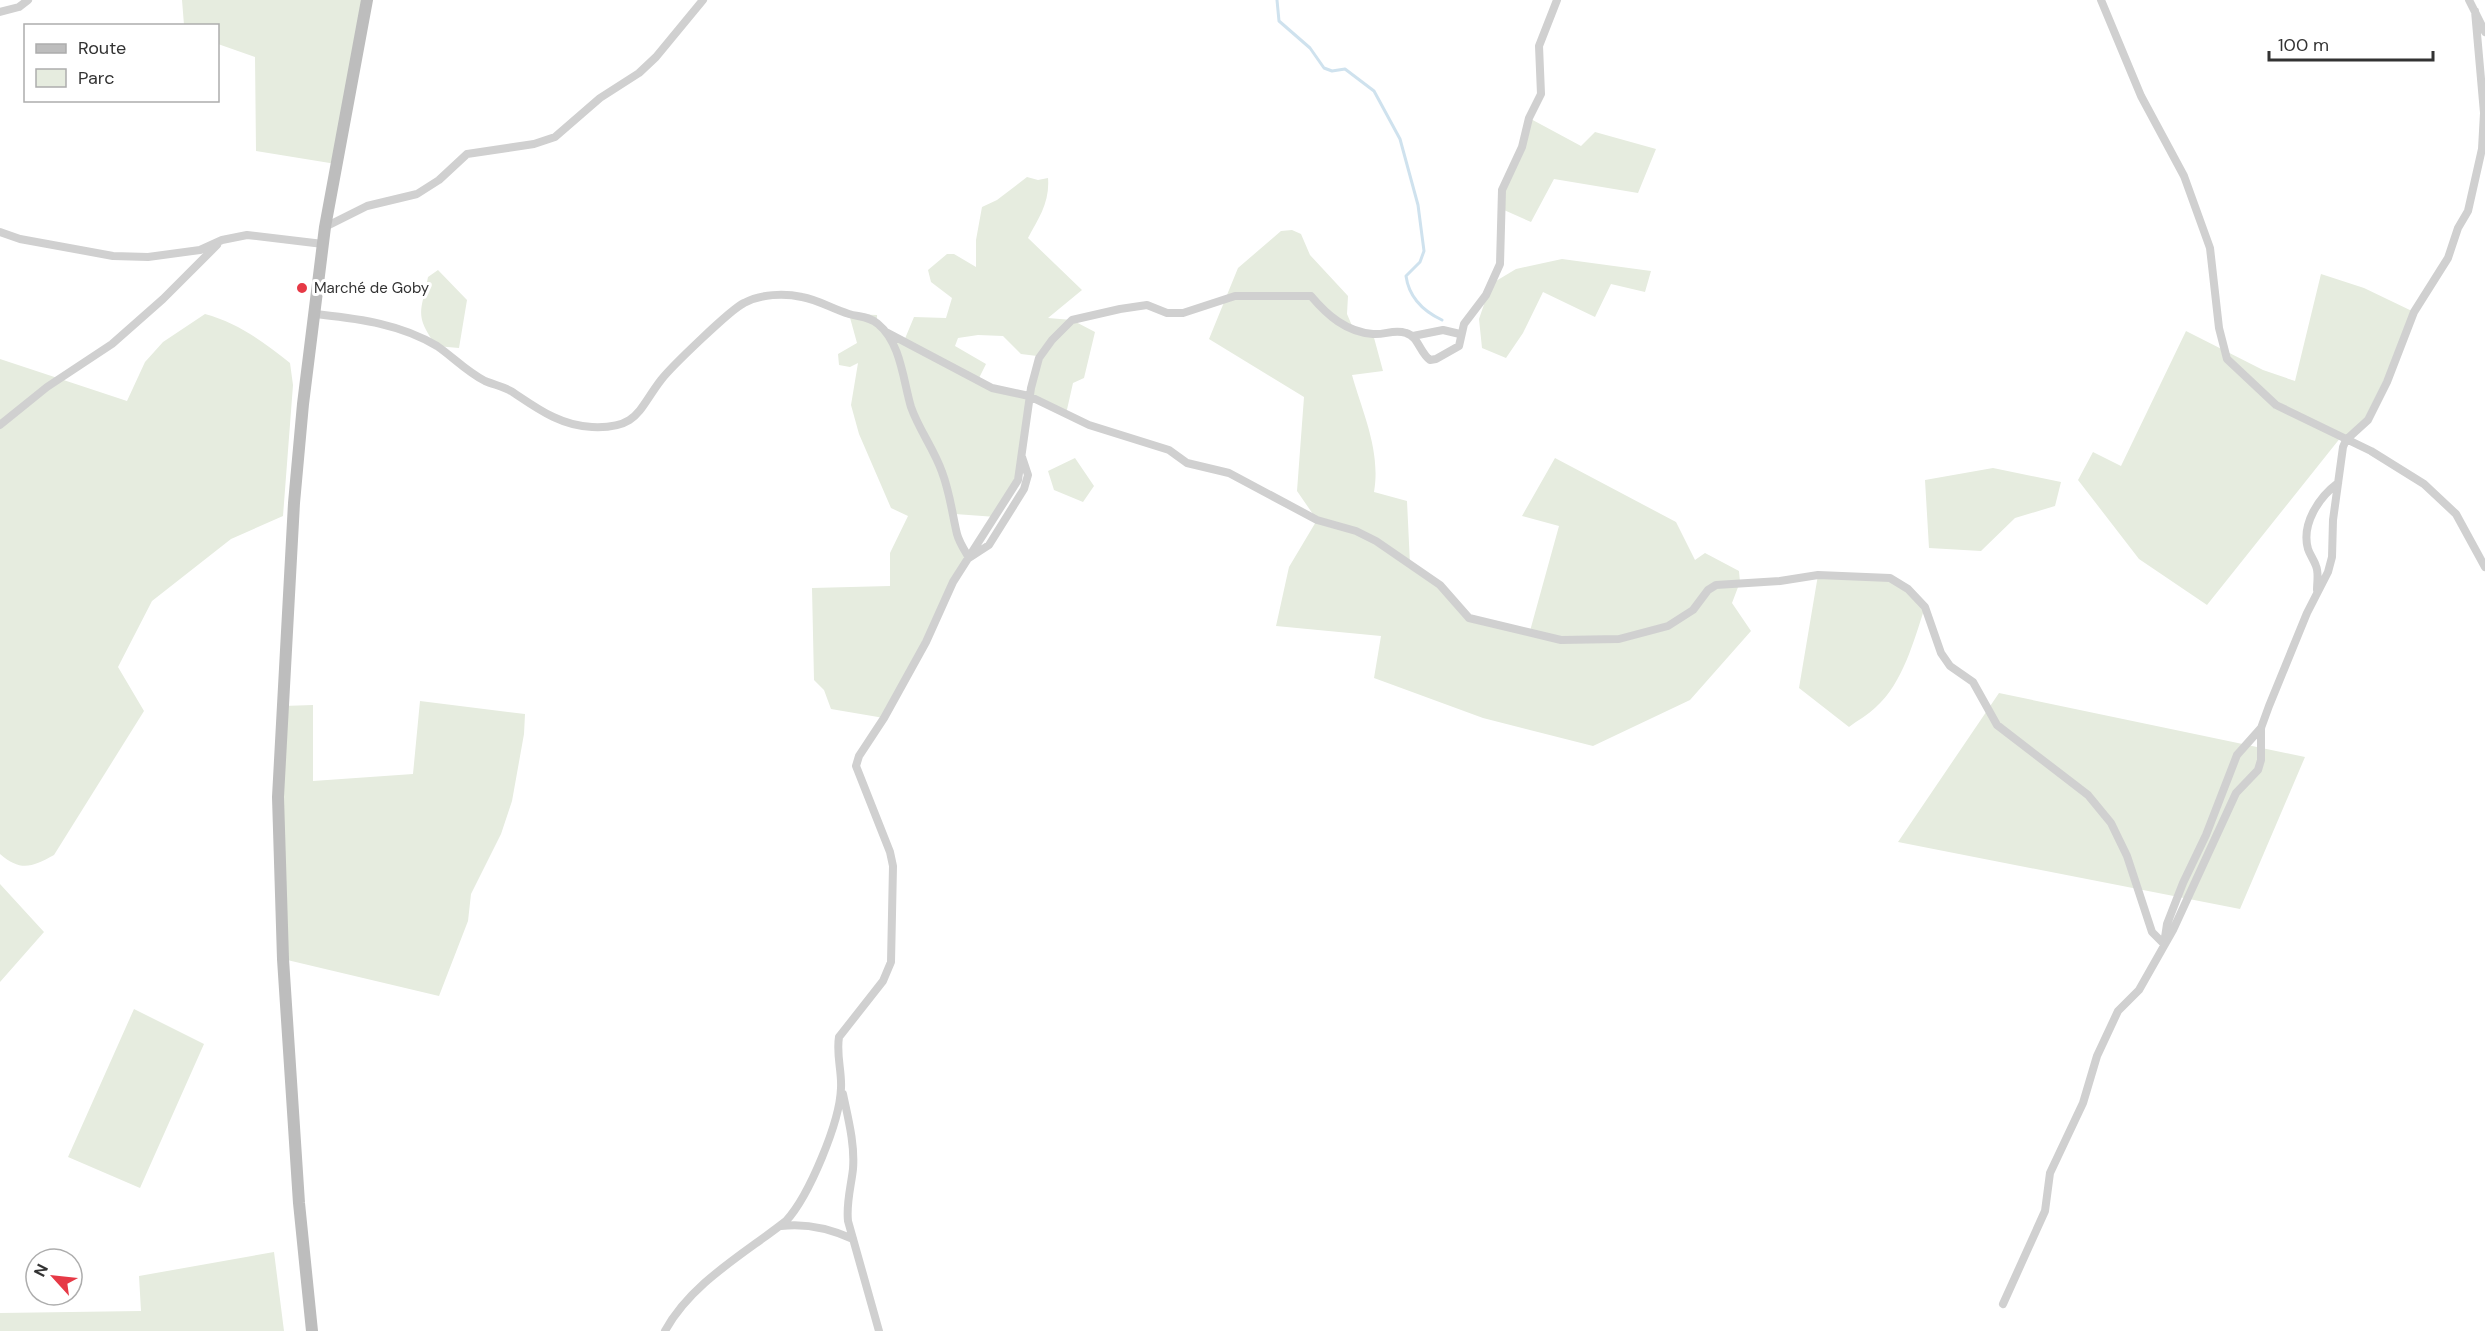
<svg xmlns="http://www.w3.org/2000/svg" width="2485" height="1331" font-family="'DM Sans',sans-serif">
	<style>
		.green { fill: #e6ecdf; fill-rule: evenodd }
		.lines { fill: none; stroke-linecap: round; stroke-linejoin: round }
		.stream { stroke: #cfe2ee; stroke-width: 3 }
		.street { stroke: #d0d0d0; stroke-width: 8 }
		.secondary { stroke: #bdbdbd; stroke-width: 12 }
		.poi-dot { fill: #e63946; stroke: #fff; stroke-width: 2 }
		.labels { text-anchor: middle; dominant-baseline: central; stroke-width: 6; stroke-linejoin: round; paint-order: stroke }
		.poi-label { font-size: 15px; fill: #333; stroke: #fff; text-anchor: start }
	</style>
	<rect width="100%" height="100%" fill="#fff"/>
	<path class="green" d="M 182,0 L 367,0 L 336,164 L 256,151 L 255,57 L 218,44 L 218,26 L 184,25 Z
		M 1529,118 L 1581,146 L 1595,132 L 1656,149 L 1638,193 L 1554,179 L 1531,222 L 1504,210 L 1502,190 Z
		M 1027,177 L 1038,180 L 1048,178 C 1050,202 1039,218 1028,238 L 1082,290 L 1048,318 L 1072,320 L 1095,332 L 1084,378 L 1073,383 L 1066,414 L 1032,401 L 1018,480 L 996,517 L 955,514 L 957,536 L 969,558 L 884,718 L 831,709 L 824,690 L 814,680 L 812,588 L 890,586 L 890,553 L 908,516 L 891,508 L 859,434 L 851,405 L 858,363 L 850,367 L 839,365 L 838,354 L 857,343 L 849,314 L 877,315 L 877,322 L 904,341 L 914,317 L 946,318 L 952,298 L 931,282 L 928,270 L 947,254 L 954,254 L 976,267 L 976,240 L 982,207 L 997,200 ZM 978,335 L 1003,336 L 1021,354 L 1037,356 L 1027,394 L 993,385 L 979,378 L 986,364 L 955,346 L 958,338 Z
		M 1292,230 L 1301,234 L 1310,255 L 1348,296 L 1347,314 L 1353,328 L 1373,334 L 1383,371 L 1352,375 C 1363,414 1381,451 1374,492 L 1407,501 L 1410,564 L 1440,585 L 1463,613 L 1530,631 L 1559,526 L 1522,516 L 1555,458 L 1676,522 L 1695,560 L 1705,553 L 1739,571 L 1740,582 L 1732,603 L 1751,631 L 1690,700 L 1593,746 L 1483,718 L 1374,678 L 1381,636 L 1276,626 L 1289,567 L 1317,520 L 1297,491 L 1304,397 L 1209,339 L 1238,268 L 1281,231 Z
		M 1562,259 L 1651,271 L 1645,292 L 1611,284 L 1595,317 L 1543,292 L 1523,333 L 1506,358 L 1482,348 L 1479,319 L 1491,284 L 1516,269 Z
		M 438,270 L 467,300 L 459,348 L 436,346 C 414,314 421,313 428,277 Z
		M 2321,274 L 2364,288 L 2414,312 L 2368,420 L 2354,432 L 2341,437 L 2207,605 L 2139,559 L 2078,480 L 2093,452 L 2121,466 L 2186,331 L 2263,370 L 2295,381 Z
		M 205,314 C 238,323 264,342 290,363 L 293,385 L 283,516 L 231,539 L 152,601 L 118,667 L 144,711 L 54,855 C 32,867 21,872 0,854 L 0,359 L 127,401 L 145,362 L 163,342 Z
		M 1075,458 L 1094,486 L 1083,502 L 1054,490 L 1048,471 Z
		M 1993,468 L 2061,482 L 2055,506 L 2015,518 L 1981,551 L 1929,548 L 1925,480 Z
		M 1818,575 L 1890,578 L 1925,607 C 1914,640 1903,683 1876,707 C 1868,715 1858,720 1849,727 L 1799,688 Z
		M 1999,693 L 2305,757 L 2240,909 L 1898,842 Z
		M 420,701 L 525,714 L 524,734 L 512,801 L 501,834 L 471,894 L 468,921 L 439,996 L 283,959 L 283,706 L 313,705 L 313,781 L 413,774 Z
		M 0,884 L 44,932 L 0,982 Z
		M 134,1009 L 204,1044 L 140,1188 L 68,1157 Z
		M 274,1252 L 284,1331 L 0,1331 L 0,1313 L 141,1311 L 139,1276 Z"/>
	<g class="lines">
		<path class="stream" d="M 1277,0 L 1279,21 L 1310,48 L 1324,68 L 1332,71 L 1345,69 L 1374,91 L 1400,139 L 1418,205 L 1424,251 L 1420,262 L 1406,276 C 1409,298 1423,311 1442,320"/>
		<path class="street" d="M 2101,0 L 2141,96 L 2184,176 L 2210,248 L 2219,328 L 2227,359 L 2276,405 L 2371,451 L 2424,484 L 2456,514 L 2485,567
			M 2469,0 L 2485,32
			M 0,12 L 19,7 L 28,0
			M 325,227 L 367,206 L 417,194 L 439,180 L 467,154 L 534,144 L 555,137 L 600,98 L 639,73 L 656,57 L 703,0
			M 0,232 L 20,239 L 113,256 L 148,257 L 200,250 L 222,240 L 247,235 L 323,244
			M 315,314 C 358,319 399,323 437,346 C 453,357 467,372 485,381 C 494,385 506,387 514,393 C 538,409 561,426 592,427 C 638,429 638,410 661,380 C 671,367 731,309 744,303 C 761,294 784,293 802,297 C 819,300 832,309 849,314 C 859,317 869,316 878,324 C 901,343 903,380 911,407 C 919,430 934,449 942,472 C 950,493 952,513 957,534 C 959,542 965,551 969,558 L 989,545 L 1024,489 L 1028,475 L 1022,457
			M 886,332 L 992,388 L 1029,396 L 1089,425 L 1169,450 L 1187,463 L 1229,473 L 1317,520 L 1356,531 L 1376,541 L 1440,585 L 1469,618 L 1561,640 L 1619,639 L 1668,626 L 1693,610 L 1708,590 L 1716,585 L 1780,581 L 1818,575 L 1890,578 L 1908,589 L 1925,607 L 1941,653 L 1950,666 L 1973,682 L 1997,725 L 2088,795 L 2111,823 L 2127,856 L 2152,932 L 2164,944 L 2167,924 L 2183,883 L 2206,835 L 2237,755 L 2261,728
			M 1413,336 L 1443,330 L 1460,334
			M 0,425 L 47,387 L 112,344 L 163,299 L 217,245
			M 2317,590 C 2317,582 2319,573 2316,566 C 2314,560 2310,555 2308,549 C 2301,524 2319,497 2338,483
			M 843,1094 C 848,1118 855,1144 853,1169 C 851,1187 846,1203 848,1221 L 879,1331
			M 781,1226 C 805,1223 831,1229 853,1239
			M 2003,1304 L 2045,1211 L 2050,1173 L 2083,1103 L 2097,1056 L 2118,1011 L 2139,990 L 2173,930 L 2236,793 L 2258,770 L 2261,760 L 2261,728 L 2269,706 L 2307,613 L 2328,572 L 2332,557 L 2333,520 L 2343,447 L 2346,440 L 2368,420 L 2387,382 L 2414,312 L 2448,258 L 2458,228 L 2468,211 L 2482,149 L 2484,113 L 2475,11
			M 665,1331 C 691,1283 744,1254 786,1221 C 809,1196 840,1122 841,1088 C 842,1071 836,1055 839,1037 L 883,981 L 891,962 L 893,866 L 890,852 L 856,766 L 859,756 L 884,718 L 926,642 L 953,582 L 1018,480 L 1031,388 L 1039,358 L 1052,340 L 1072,320 L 1120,309 L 1147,305 L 1167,313 L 1183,313 L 1235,296 L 1311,296 C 1327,315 1346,332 1373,334 C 1385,335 1394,329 1406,333 C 1418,336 1420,353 1430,360 L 1436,359 L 1459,346 L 1464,324 L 1486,295 L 1500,264 L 1502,190 L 1522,147 L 1529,118 L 1541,94 L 1539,46 L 1557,0"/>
		<path class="secondary" d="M 312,1331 L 299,1203 L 283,959 L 278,797 L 294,503 L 303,404 L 325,227 L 367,0"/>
	</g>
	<circle class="poi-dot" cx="302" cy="288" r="6"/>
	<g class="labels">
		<g class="poi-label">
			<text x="314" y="288">Marché de Goby</text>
		</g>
	</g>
	<rect x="24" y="24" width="195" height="78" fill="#ffffff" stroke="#adadad" stroke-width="1.5"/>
	<rect x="36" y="44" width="30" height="9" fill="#bdbdbd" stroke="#adadad" stroke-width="1.5"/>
	<text x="78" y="54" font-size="18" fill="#333333">Route</text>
	<rect x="36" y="69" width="30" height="18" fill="#e6ecdf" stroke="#adadad" stroke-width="1.5"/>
	<text x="78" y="84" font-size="18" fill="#333333">Parc</text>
	<g transform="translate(54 1277) rotate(297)"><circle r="28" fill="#ffffff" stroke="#adadad" stroke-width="1.5"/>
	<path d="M0-4.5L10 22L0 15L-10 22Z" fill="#e63946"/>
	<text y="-9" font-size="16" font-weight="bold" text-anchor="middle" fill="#333333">N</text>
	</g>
	<path d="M2269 51v9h164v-9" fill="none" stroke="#333333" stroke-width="3"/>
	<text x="2278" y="51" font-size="18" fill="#333333" stroke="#ffffff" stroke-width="4.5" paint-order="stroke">100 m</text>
</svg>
